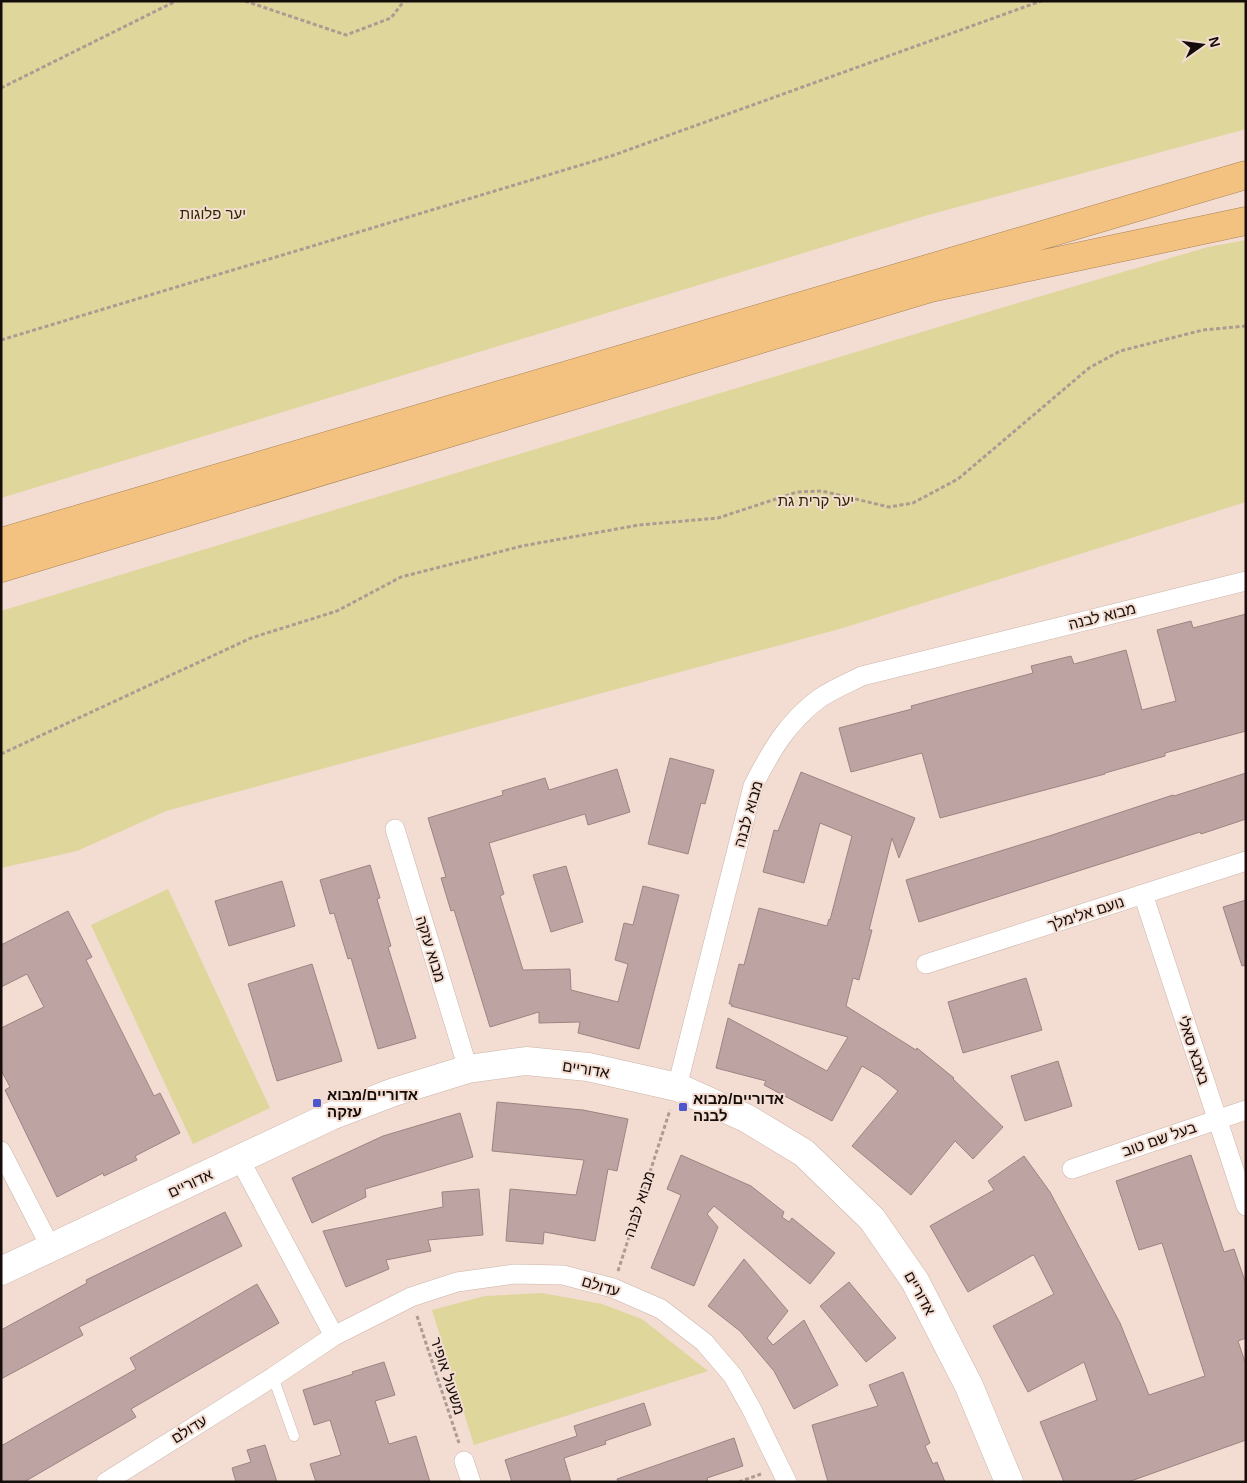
<svg xmlns="http://www.w3.org/2000/svg" width="1247" height="1483" font-family="Arial,'Noto Sans Hebrew',sans-serif">
	<style>
		.green { fill: #dfd69c }
		.building { fill: #bda4a3; stroke: #9d8483 }
		.lines { fill: none; stroke-linecap: round; stroke-linejoin: round }
		.lane-casing { stroke: #cbb5aa; stroke-width: 11 }
		.street-casing { stroke: #cbb5aa; stroke-width: 20 }
		.secondary-casing { stroke: #cbb5aa; stroke-width: 29 }
		.highway-casing { stroke: #a68357; stroke-width: 29 }
		.path { stroke: #ad9b93; stroke-width: 3; stroke-dasharray: 4 2.5; stroke-linecap: butt }
		.lane { stroke: #fff; stroke-width: 10 }
		.street { stroke: #fff; stroke-width: 19 }
		.secondary { stroke: #fff; stroke-width: 28 }
		.highway { stroke: #f4c280; stroke-width: 28 }
		.poi-dot { fill: #4f56cc; stroke: #f3dcd1; stroke-width: 2 }
		.labels { text-anchor: middle; dominant-baseline: central; stroke-width: 4; stroke-linejoin: round; paint-order: stroke }
		.park-label { font-size: 15px; fill: #302900; stroke: #f3dcd1 }
		.street-label { font-size: 15px; fill: #150d0a; stroke: #f3dcd1 }
		.poi-label { font-size: 15px; font-weight: bold; fill: #150d0a; stroke: #f3dcd1; text-anchor: start }
	</style>
	<rect width="100%" height="100%" fill="#f3dcd1"/>
	<path class="green" d="M 1,1 L 1246,1 L 1246,129 L 928,215 L 1,498 Z
		M 1246,240 L 1246,502 L 843,628 L 166,811 L 77,851 L 1,868 L 1,611 L 1001,308 L 1208,247 Z
		M 168,889 L 270,1108 L 193,1144 L 91,925 Z
		M 542,1293 L 602,1304 L 642,1319 L 708,1371 L 474,1445 L 432,1310 L 485,1296 Z"/>
	<path class="building" d="M 1246,614 L 1246,731 L 1165,753 L 1165,756 L 1105,773 L 1105,774 L 940,818 L 922,753 L 851,772 L 839,728 L 912,709 L 911,706 L 1033,673 L 1031,666 L 1071,656 L 1074,664 L 1126,650 L 1142,710 L 1176,701 L 1157,630 L 1191,621 L 1193,628 Z
		M 670,758 L 714,770 L 705,804 L 701,803 L 688,854 L 648,844 Z
		M 617,769 L 630,812 L 588,825 L 585,814 L 489,843 L 504,894 L 500,896 L 523,970 L 570,969 L 571,990 L 618,1002 L 628,964 L 615,960 L 624,923 L 633,925 L 643,886 L 679,895 L 639,1049 L 578,1033 L 580,1022 L 539,1023 L 539,1012 L 490,1027 L 454,910 L 451,911 L 441,878 L 446,877 L 428,818 L 503,795 L 502,791 L 545,778 L 549,790 Z
		M 801,772 L 915,818 L 899,858 L 892,838 L 869,930 L 872,930 L 859,980 L 853,978 L 846,1006 L 916,1050 L 917,1048 L 954,1078 L 953,1079 L 1003,1127 L 973,1159 L 955,1141 L 911,1195 L 852,1146 L 898,1091 L 879,1076 L 862,1066 L 832,1121 L 764,1085 L 766,1081 L 716,1068 L 728,1018 L 827,1071 L 848,1037 L 731,1006 L 732,1004 L 729,1004 L 739,964 L 744,965 L 759,908 L 827,926 L 829,919 L 830,920 L 852,836 L 820,823 L 804,883 L 763,872 L 774,830 L 778,831 Z
		M 1246,773 L 1246,819 L 1201,834 L 1200,832 L 919,922 L 906,880 L 1049,836 L 1173,795 L 1174,796 Z
		M 370,865 L 380,898 L 377,899 L 391,946 L 388,947 L 416,1038 L 378,1049 L 351,958 L 348,959 L 334,913 L 330,914 L 320,880 Z
		M 566,866 L 583,922 L 551,932 L 533,875 Z
		M 282,881 L 295,926 L 229,946 L 215,901 Z
		M 1246,900 L 1246,965 L 1242,966 L 1223,907 Z
		M 68,911 L 92,957 L 86,960 L 154,1096 L 160,1093 L 180,1133 L 135,1156 L 137,1160 L 104,1176 L 103,1173 L 57,1197 L 5,1090 L 10,1087 L 1,1070 L 1,1028 L 44,1007 L 27,974 L 1,987 L 1,945 Z
		M 312,964 L 342,1061 L 277,1081 L 248,984 Z
		M 1026,978 L 1042,1030 L 963,1053 L 948,1002 Z
		M 1058,1061 L 1072,1106 L 1025,1121 L 1011,1076 Z
		M 497,1102 L 583,1110 L 628,1119 L 617,1171 L 608,1169 L 595,1241 L 544,1232 L 543,1244 L 506,1241 L 510,1189 L 576,1195 L 584,1160 L 492,1151 Z
		M 460,1113 L 473,1157 L 365,1189 L 366,1197 L 312,1223 L 292,1178 L 383,1136 Z
		M 681,1155 L 751,1186 L 784,1212 L 782,1217 L 789,1222 L 792,1218 L 835,1253 L 810,1284 L 714,1206 L 707,1214 L 718,1227 L 694,1286 L 651,1268 L 681,1195 L 667,1189 Z
		M 1191,1155 L 1224,1252 L 1234,1249 L 1246,1284 L 1246,1338 L 1238,1341 L 1246,1365 L 1246,1440 L 1128,1482 L 1064,1482 L 1040,1422 L 1097,1400 L 1084,1362 L 1028,1392 L 993,1326 L 1054,1294 L 1035,1257 L 1033,1255 L 968,1292 L 930,1226 L 994,1190 L 988,1181 L 1024,1156 L 1050,1192 L 1120,1323 L 1149,1395 L 1205,1376 L 1162,1243 L 1139,1250 L 1116,1181 Z
		M 479,1189 L 483,1235 L 428,1240 L 431,1251 L 386,1260 L 389,1269 L 346,1287 L 323,1231 L 443,1207 L 442,1192 Z
		M 225,1212 L 242,1246 L 79,1327 L 83,1335 L 1,1379 L 1,1330 L 87,1283 L 86,1280 Z
		M 744,1259 L 788,1311 L 767,1338 L 773,1345 L 804,1320 L 838,1385 L 794,1409 L 774,1371 L 740,1331 L 708,1306 Z
		M 849,1282 L 896,1338 L 866,1362 L 820,1306 Z
		M 257,1284 L 279,1323 L 131,1409 L 136,1417 L 24,1482 L 1,1482 L 1,1446 L 136,1369 L 130,1358 Z
		M 384,1362 L 395,1395 L 375,1401 L 389,1444 L 416,1436 L 430,1482 L 316,1482 L 310,1464 L 341,1455 L 330,1420 L 314,1425 L 303,1390 L 353,1374 L 352,1372 Z
		M 903,1372 L 930,1443 L 925,1446 L 933,1464 L 937,1462 L 945,1482 L 828,1482 L 812,1425 L 878,1406 L 869,1385 Z
		M 644,1403 L 651,1425 L 605,1441 L 606,1444 L 564,1458 L 571,1482 L 512,1482 L 505,1460 L 577,1436 L 574,1426 Z
		M 734,1438 L 743,1466 L 707,1478 L 708,1482 L 618,1482 L 617,1479 Z
		M 265,1445 L 277,1482 L 236,1482 L 232,1468 L 251,1462 L 247,1450 Z"/>
	<g class="lines">
		<g class="lane-casing">
			<path id="lane" d="M 273,1377 L 294,1436"/>
		</g>
		<g class="street-casing">
			<path id="street" d="M 395,829 L 468,1069
				M 1143,894 L 1246,1206
				M 926,964 L 1246,861
				M 677,1087 L 753,786 C 771,751 787,722 820,698 C 833,689 848,683 862,676 L 1246,581
				M 1,1151 L 51,1248
				M 240,1160 L 334,1336
				M 1072,1169 L 1246,1110
				M 464,1461 L 471,1482
				M 106,1482 L 273,1377 L 334,1336 L 411,1297 L 457,1282 L 514,1274 L 563,1275 L 613,1288 L 661,1309 L 704,1342 L 733,1376 L 751,1408 L 787,1482"/>
		</g>
		<g class="secondary-casing">
			<path id="secondary" d="M 1,1271 L 331,1116 L 394,1092 L 468,1069 L 526,1061 L 588,1067 L 677,1087 L 746,1118 L 804,1153 L 872,1219 L 915,1281 L 969,1386 L 1009,1482"/>
		</g>
		<g class="highway-casing">
			<path id="highway" d="M 1,542 L 1246,175
				M 1,568 L 930,288 L 1246,221"/>
		</g>
		<path class="path" d="M 245,1 L 346,35 L 391,18 L 404,1
			M 1,88 L 176,1
			M 1,340 L 614,155 L 1041,1
			M 1,754 L 251,638 L 337,611 L 401,577 L 522,546 L 639,525 L 718,518 L 797,492 L 822,491 L 889,507 L 913,503 L 958,479 L 1089,368 L 1120,351 L 1203,330 L 1246,326
			M 618,1271 L 670,1110
			M 417,1316 L 459,1443
			M 739,1482 L 761,1474"/>
		<use href="#lane" class="lane"/>
		<use href="#street" class="street"/>
		<use href="#secondary" class="secondary"/>
		<use href="#highway" class="highway"/>
	</g>
	<g class="poi-dot">
		<rect x="312" y="1098" width="10" height="10" rx="2.5"/>
		<rect x="678" y="1102" width="10" height="10" rx="2.5"/>
	</g>
	<g class="labels">
		<g class="park-label">
			<text x="213" y="213">יער פלוגות</text>
			<text x="816" y="500">יער קרית גת</text>
		</g>
		<g class="street-label">
			<text transform="translate(1102 616) rotate(-14)">מבוא לבנה</text>
			<text transform="translate(748 814) rotate(-74)">מבוא לבנה</text>
			<text transform="translate(1086 913) rotate(-18)">נועם אלימלך</text>
			<text transform="translate(431 949) rotate(73)">מבוא עזקה</text>
			<text transform="translate(1194 1050) rotate(72)">באבא סאלי</text>
			<text transform="translate(586 1069) rotate(9)">אדוריים</text>
			<text transform="translate(1159 1139) rotate(-19)">בעל שם טוב</text>
			<text transform="translate(190 1183) rotate(-25)">אדוריים</text>
			<text transform="translate(639 1204) rotate(-72)">מבוא לבנה</text>
			<text transform="translate(601 1286) rotate(17)">עדולם</text>
			<text transform="translate(920 1293) rotate(61)">אדוריים</text>
			<text transform="translate(448 1376) rotate(72)">משעול אופיר</text>
			<text transform="translate(189 1429) rotate(-32)">עדולם</text>
		</g>
		<g class="poi-label">
			<text x="327" y="1094">אדוריים/מבוא<tspan x="327" dy="17">עזקה</tspan></text>
			<text x="693" y="1098">אדוריים/מבוא<tspan x="693" dy="17">לבנה</tspan></text>
		</g>
	</g>
	<rect width="1247" height="1483" fill="none" stroke="#150d0a" stroke-width="5"/>
	<g transform="translate(1202 45) rotate(76)" stroke="#f3dcd1" stroke-width="4" paint-order="stroke">
	<path d="M0-4L9 19L0 12L-9 19Z" fill="#150d0a"/>
	<text y="-8" font-size="14" font-weight="bold" text-anchor="middle" fill="#150d0a">N</text>
	</g>
</svg>
